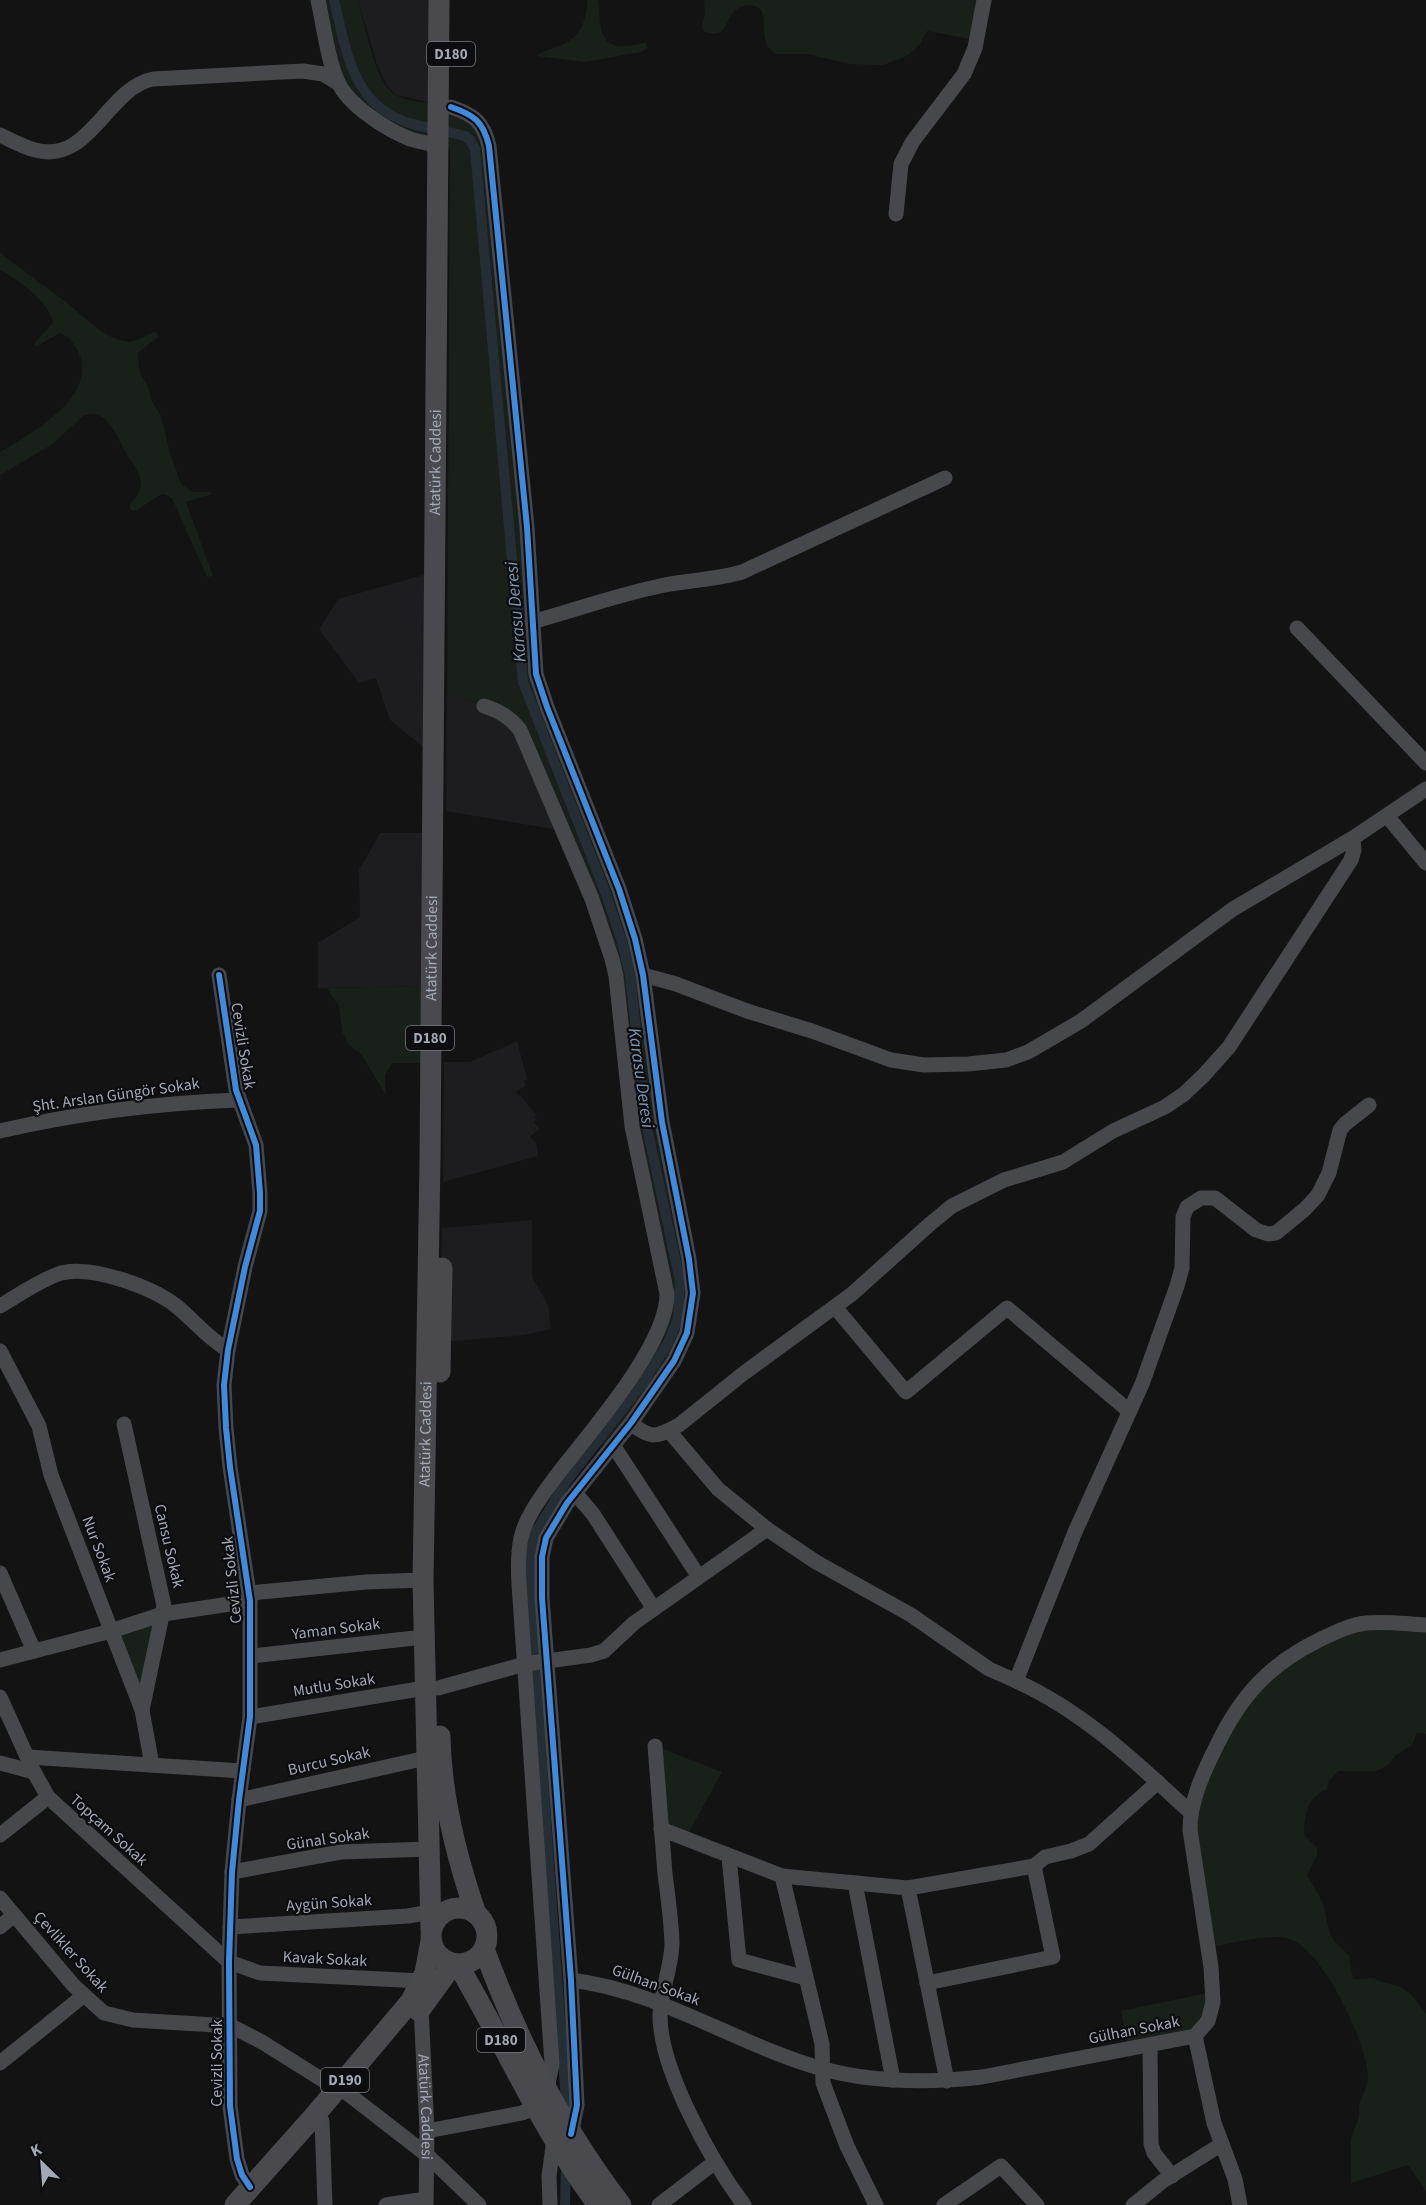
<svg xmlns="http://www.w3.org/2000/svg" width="1426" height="2205" font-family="'Source Sans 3',sans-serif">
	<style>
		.built { fill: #1d1d1f }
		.green { fill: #19201a }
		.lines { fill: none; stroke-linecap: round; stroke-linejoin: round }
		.canal { stroke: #262e35; stroke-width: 10 }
		.minor { stroke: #47484c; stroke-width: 15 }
		.highway { stroke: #4a4a4e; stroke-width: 21 }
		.cycleway-casing { stroke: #0d0d0f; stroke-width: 10 }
		.cycleway { stroke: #408adc; stroke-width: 6 }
		.labels { text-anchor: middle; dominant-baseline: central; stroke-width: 4.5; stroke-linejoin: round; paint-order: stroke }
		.shield { fill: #0d0d0f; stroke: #767a83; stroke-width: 1.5 }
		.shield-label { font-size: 15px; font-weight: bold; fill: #a3a8b5 }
		.street-label { font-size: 16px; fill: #a3a8b5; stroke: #0d0d0f }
		.water-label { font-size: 18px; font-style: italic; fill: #7896b2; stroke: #0d0d0f }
	</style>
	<rect width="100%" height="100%" fill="#131313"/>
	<path class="built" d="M 358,0 L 439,0 L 439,105 L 396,95 L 387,86 L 377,65 Z
		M 434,572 L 433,755 L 390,720 L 376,678 L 359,683 L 319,629 L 338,599 Z
		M 447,696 L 459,696 L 501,712 L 513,720 L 564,831 L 446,811 Z
		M 380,833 L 432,833 L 431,986 L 318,988 L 318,943 L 360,917 L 359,870 Z
		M 517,1041 L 527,1079 L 524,1080 L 526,1086 L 516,1091 L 518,1096 L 520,1095 L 536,1114 L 535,1117 L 537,1120 L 534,1122 L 539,1129 L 530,1137 L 536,1143 L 538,1156 L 443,1182 L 444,1062 L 470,1062 Z
		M 532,1220 L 532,1277 L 548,1305 L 551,1329 L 525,1335 L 440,1342 L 442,1228 Z"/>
	<path class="green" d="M 318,0 L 358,0 C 365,23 374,80 394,94 C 408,103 432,102 448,107 C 459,110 470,119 481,124 L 534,653 L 619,889 L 689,1259 L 687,1333 L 609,1450 L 589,1432 L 664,1315 L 632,1126 L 616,976 L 524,738 L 501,712 L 459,696 L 447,696 L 450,149 L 410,138 L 345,92 Z
		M 587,0 L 598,0 C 601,15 596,42 617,46 C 626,47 637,44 646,43 L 648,48 L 641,52 L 584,62 L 537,56 C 544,50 551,49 559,46 C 579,39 588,20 587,0 Z
		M 704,0 L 984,0 L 976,40 L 927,31 L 920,44 L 907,56 L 883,65 L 850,64 L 808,54 L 776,54 C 756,43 770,14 758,7 C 753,5 748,5 744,6 C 721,12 733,40 705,32 L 702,27 L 705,14 Z
		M 0,253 C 21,269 42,284 63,300 C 83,314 99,336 124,341 C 134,344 145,336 154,332 L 157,333 L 158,337 L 139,352 L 138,357 L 140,373 L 149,389 L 151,400 L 161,416 L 170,453 L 181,484 L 193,492 L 209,492 L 212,494 L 186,502 L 213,576 L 207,577 L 172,498 L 164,494 L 160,495 L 137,510 L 133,511 L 130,509 L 130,504 C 135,497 141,493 141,484 C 141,471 130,462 125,451 C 116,435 107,407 83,416 L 51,445 L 0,475 L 0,452 C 30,435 95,398 80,356 C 76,345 70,337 60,333 L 35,347 L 35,342 L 53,323 C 51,304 17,278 0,270 Z
		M 431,986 L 430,1063 L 392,1063 L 385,1075 L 386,1095 L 361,1054 L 348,1044 L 342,1031 L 339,1006 L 327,988 Z
		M 163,1614 L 142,1710 L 111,1631 Z
		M 1426,1625 L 1426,1734 L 1417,1733 L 1412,1745 L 1396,1755 L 1389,1764 L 1377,1771 L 1338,1771 L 1329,1781 L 1327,1789 C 1307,1796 1304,1816 1304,1835 L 1317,1848 L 1317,1855 L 1307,1875 L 1323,1903 L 1329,1931 L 1334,1941 L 1349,1956 L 1353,1979 C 1360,1980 1365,1978 1372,1978 C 1377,1979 1381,1982 1386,1983 C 1408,1987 1413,1995 1426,2014 L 1426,2191 L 1408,2165 L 1351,2183 C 1351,2169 1350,2155 1351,2141 C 1352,2132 1358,2124 1359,2115 C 1360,2112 1359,2109 1359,2106 C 1361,2096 1367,2090 1368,2080 C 1369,2046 1322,1945 1286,1938 C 1267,1934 1228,1944 1208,1947 L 1190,1830 L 1203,1775 L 1249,1693 L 1344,1629 Z
		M 655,1746 L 722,1772 L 685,1839 L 661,1829 Z
		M 1212,1992 L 1202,2030 L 1129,2050 L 1121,2011 Z"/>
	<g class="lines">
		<path class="canal" d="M 334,0 C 346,48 351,103 406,122 C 425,128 446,131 465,136 L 470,140 L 475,149 L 523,682 L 606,894 L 622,942 L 630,975 L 646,1123 L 680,1281 L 678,1319 L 668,1343 L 643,1383 L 566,1482 L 535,1533 L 530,1554 L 530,1599 L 567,2115
			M 565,2205 L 566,2163"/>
		<g class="minor">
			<path d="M 318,0 C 323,22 328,63 338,82 C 348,105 387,130 410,139 C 419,142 429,143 438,146"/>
			<path d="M 451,107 C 474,115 483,121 489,146 L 527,527 L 536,674 L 547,707 L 619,889 L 635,939 L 643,975 L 662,1122 L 689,1259 L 693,1293 L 687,1333 L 674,1361 L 631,1423 L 567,1503 L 546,1538 L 542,1557 L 542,1598 L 571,1980 L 577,2105 L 571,2134"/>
			<path d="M 0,135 C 11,140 23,147 35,150 C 90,165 107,88 153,79 L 303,71 L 323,74 L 338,83"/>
			<path d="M 896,214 L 901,164 L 913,141 L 964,74 L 975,48 L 984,0"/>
			<path d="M 532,622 C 575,610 617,595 660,586 C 688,580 715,580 742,572 L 945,478"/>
			<path d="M 1297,628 L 1426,763"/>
			<path d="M 484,706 C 499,711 510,717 520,730 L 592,899 L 612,959 L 616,976 L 632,1126 L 667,1294 C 667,1346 589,1433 557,1475 C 544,1493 526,1515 521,1538 C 518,1553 518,1569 519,1584 L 552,2064 L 547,2089"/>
			<path d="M 1387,816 L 1426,863"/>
			<path d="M 219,975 L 236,1090 L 256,1145 L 260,1193 L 260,1211 L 245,1267 L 228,1350 L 224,1385 L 226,1428 L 230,1467 L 250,1601 L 250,1717 L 239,1800 L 232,1872 L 229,1962 L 230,2106 L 237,2159 L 242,2175 L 250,2187"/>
			<path d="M 643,975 L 676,984 L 747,1011 L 812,1031 L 891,1060 L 924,1065 L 968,1064 L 1006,1060 L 1028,1052 L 1081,1021 L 1233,909 L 1353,838 L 1426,789"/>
			<path d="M 0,1131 C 78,1113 158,1103 238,1100"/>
			<path d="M 0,1306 C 19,1295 40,1280 61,1273 C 92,1265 151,1287 175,1305 C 194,1320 206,1337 228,1350"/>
			<path d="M 835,1307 L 906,1392 L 1007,1308 L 1129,1411"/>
			<path d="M 0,1351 L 39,1426 L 51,1475 L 142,1710 L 152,1765"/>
			<path d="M 631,1423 C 651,1440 657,1437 679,1425 L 744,1373 L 852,1294 L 930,1224 L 952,1206 L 1004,1180 L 1063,1162 L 1113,1131 L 1165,1107 L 1184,1094 L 1204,1075 L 1229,1047 L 1351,860 L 1354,850 L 1353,838"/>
			<path d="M 124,1424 L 164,1606 L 142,1710"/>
			<path d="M 669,1431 L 718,1489 L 767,1529 L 816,1562 L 911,1615 L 989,1669 L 1016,1681 L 1075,1532 L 1142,1384 L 1177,1286 L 1182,1268 L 1183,1217 L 1187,1207 L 1201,1198 L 1215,1198 L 1256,1230 L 1268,1234 L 1276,1233 L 1305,1209 L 1318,1195 L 1329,1173 L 1340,1130 L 1345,1124 L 1369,1105"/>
			<path d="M 613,1445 L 699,1577"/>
			<path d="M 575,1493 L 593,1514 L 654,1609"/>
			<path d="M 0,1573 L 34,1651"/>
			<path d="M 250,1593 L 366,1582 L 423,1580"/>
			<path d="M 251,1656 L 424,1637"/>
			<path d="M 0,1660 L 111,1631 L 163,1614 L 250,1601"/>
			<path d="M 1016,1681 C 1083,1711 1137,1763 1190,1812"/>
			<path d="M 438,1688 L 525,1664 L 591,1655 L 604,1651 L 634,1623 L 767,1529"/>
			<path d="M 0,1697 L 34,1772 L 48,1797 L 229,1962 L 260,1973 L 422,1981"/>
			<path d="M 250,1717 L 425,1688"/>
			<path d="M 655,1746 C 658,1789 662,1831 665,1874 C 668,1896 671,1920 672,1942 C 672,1967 661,1990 660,2014 C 659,2069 712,2162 744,2205"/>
			<path d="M 28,1757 L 242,1771"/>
			<path d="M 0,1763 L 34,1772"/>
			<path d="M 239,1800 L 426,1758"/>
			<path d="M 661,1829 L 782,1876 L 908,1888 L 1034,1866 L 1045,1857 L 1071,1851 L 1089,1844 L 1158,1782"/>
			<path d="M 0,1835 L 48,1797"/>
			<path d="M 729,1857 L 739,1960 L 806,1978"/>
			<path d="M 232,1872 L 341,1852 L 429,1849"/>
			<path d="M 782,1876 L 822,2044 L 823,2083 L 847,2146 L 876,2205"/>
			<path d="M 855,1883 L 893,2080"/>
			<path d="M 908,1888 L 947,2081"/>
			<path d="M 0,1898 L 74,1986 L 104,2013 L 133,2020 L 231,2026 L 262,2042 L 337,2089"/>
			<path d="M 0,1927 L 14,1915"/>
			<path d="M 230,1927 L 408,1916 L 430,1912"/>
			<path d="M 571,1980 C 661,1991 737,2045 823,2069 C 875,2083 929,2083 982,2077 L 1195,2036 L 1208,2021 L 1213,2002 L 1211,1967 L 1190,1830 C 1190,1801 1203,1773 1216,1747 C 1240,1697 1268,1665 1319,1640 C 1334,1633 1349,1625 1366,1623 C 1386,1621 1406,1624 1426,1625"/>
			<path d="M 927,1983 L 1053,1957 L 1034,1866"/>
			<path id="s1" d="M 421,2008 L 427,2131 L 426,2205"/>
			<path d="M 1195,2036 L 1214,2123 L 1235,2179 L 1240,2205"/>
			<path d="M 1150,2046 L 1151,2144 L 1154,2153 L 1172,2176"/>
			<path d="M 0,2063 L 83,1996"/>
			<path d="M 347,2093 L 427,2155 L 479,2205"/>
			<path d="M 322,2121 L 325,2205"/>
			<path d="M 427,2131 L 522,2113 L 536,2107"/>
			<path d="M 386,2205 L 426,2199"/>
			<path d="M 550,2205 L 549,2176 L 554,2139"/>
			<path d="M 659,2205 L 715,2162"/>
			<path d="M 944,2205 L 1001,2166 L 1037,2205"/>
			<path d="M 1133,2205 L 1163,2181 L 1222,2144"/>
		</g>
		<g class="highway">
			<path d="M 440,1372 L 442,1268"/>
			<path d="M 440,1736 C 441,1797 456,1856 476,1914"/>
			<circle cx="459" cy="1936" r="28"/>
			<path id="s2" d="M 431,1930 L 423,1580 L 430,1161 L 439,0"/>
			<path d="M 484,1949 C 518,2041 561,2127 621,2205"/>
			<path d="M 458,1965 C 505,2044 542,2131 598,2205"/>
			<path d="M 419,2011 L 453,1964"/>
			<path d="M 235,2205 L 315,2115 L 411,2001 L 425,1973 L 431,1941"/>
		</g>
		<g class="cycleway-casing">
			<path id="cycleway" d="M 451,107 C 474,115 483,121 489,146 L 527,527 L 536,674 L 547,707 L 619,889 L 635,939 L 643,975 L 662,1122 L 689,1259 L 693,1293 L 687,1333 L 674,1361 L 631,1423 L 567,1503 L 546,1538 L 542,1557 L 542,1598 L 571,1980 L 577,2105 L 571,2134
				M 219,975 L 236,1090 L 256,1145 L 260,1193 L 260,1211 L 245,1267 L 228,1350 L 224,1385 L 226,1428 L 230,1467 L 250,1601 L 250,1717 L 239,1800 L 232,1872 L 229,1962 L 230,2106 L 237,2159 L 242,2175 L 250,2187"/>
		</g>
		<use href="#cycleway" class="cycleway"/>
	</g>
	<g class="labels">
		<g class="shield">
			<rect x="427" y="42" width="48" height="24" rx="4.5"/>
			<rect x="406" y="1026" width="48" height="24" rx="4.5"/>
			<rect x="477" y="2028" width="48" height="24" rx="4.5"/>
			<rect x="321" y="2068" width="48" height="24" rx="4.5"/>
		</g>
		<g class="shield-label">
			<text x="451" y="54">D180</text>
			<text x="430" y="1038">D180</text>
			<text x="501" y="2040">D180</text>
			<text x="345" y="2080">D190</text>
		</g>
		<g class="street-label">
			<text stroke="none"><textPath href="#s2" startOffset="1468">Atatürk Caddesi</textPath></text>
			<text stroke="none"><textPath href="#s2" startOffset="982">Atatürk Caddesi</textPath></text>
			<text transform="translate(243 1046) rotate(81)">Cevizli Sokak</text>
			<text transform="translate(116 1095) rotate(-8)">Şht. Arslan Güngör Sokak</text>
			<text stroke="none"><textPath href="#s2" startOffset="496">Atatürk Caddesi</textPath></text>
			<text transform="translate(169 1546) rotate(77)">Cansu Sokak</text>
			<text transform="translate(99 1549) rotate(69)">Nur Sokak</text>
			<text transform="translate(232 1580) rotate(-96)">Cevizli Sokak</text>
			<text transform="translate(336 1629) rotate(-7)">Yaman Sokak</text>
			<text transform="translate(334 1685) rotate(-9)">Mutlu Sokak</text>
			<text transform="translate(329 1761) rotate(-13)">Burcu Sokak</text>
			<text transform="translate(109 1830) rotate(42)">Topçam Sokak</text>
			<text transform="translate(328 1839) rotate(-8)">Günal Sokak</text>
			<text transform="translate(329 1903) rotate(-4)">Aygün Sokak</text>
			<text transform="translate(71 1952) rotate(48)">Çevlikler Sokak</text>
			<text transform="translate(325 1959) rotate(3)">Kavak Sokak</text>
			<text transform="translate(656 1985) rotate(20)">Gülhan Sokak</text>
			<text transform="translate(1134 2030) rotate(-11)">Gülhan Sokak</text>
			<text transform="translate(217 2063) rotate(-90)">Cevizli Sokak</text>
			<text stroke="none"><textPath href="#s1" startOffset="99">Atatürk Caddesi</textPath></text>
		</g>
		<g class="water-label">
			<text transform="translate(516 612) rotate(-95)">Karasu Deresi</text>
			<text transform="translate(641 1078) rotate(82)">Karasu Deresi</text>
		</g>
	</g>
	<g transform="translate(42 2163) rotate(335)" stroke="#0d0d0f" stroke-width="4.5" paint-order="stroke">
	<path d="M0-4.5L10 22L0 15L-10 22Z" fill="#a3a8b5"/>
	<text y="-9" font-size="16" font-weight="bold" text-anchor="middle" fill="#a3a8b5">K</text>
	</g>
</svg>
